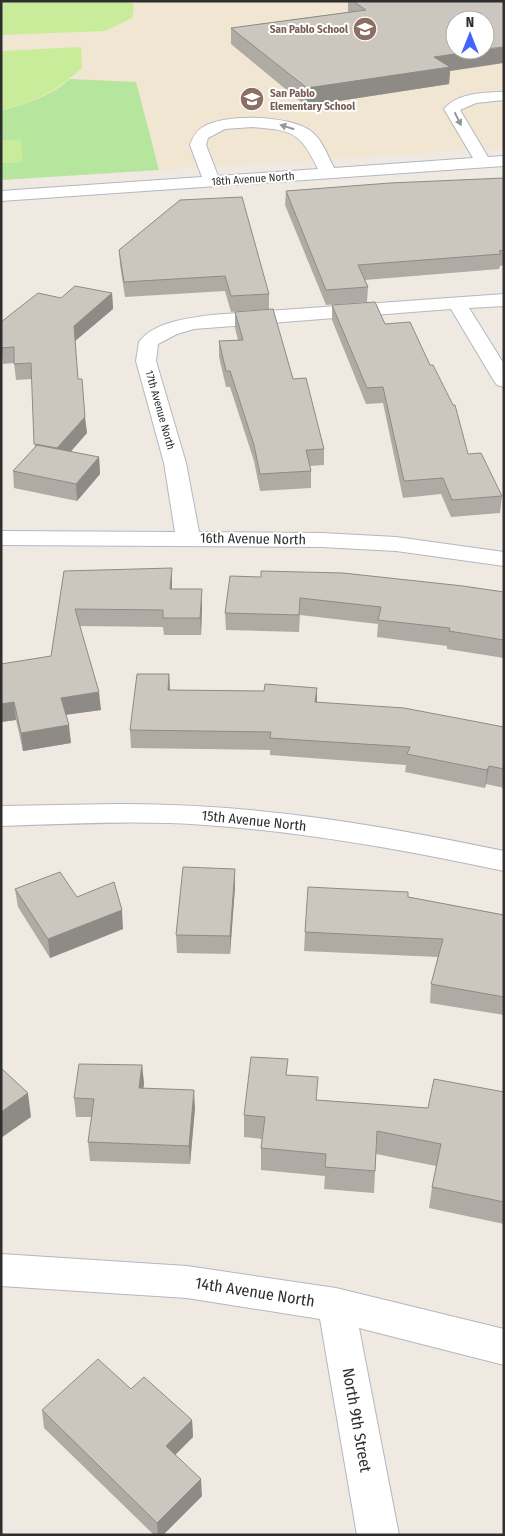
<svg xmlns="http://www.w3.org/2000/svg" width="505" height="1536" font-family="'Fira Sans Condensed',sans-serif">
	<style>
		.education { fill: #f0e6d1; fill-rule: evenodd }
		.green { fill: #b6e59e }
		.pitch { fill: #c9ec9a }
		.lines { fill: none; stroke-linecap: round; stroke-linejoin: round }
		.minor-casing { stroke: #b4b7c1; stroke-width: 2 }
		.minor { fill: #fff; fill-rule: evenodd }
		.wall { fill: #afaba4 }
		.shaded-wall { fill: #8e8b86 }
		.building { fill: #cbc7bf; stroke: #8e8b86 }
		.oneway { fill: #969696 }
		.labels { text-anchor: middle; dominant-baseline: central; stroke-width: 4; stroke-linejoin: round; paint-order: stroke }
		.far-education-label { font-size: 11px; font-weight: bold; fill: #785e54; stroke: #fff; text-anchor: end }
		.far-street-label { font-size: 11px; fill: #2e2e2e; stroke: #fff }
		.street-label { font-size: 14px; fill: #2e2e2e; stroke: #fff }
		.near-street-label { font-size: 16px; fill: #2e2e2e; stroke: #fff }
	</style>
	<rect width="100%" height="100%" fill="#efe9e1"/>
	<path class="education" d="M 1,1 L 504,1 L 504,148 L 1,180 ZM 455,20 L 485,20 L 485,50 L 455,50 Z"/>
	<path class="green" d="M 70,79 L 136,82 L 159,170 L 1,180 L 1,163 L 22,162 L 20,140 L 1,141 L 1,111 C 26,104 51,96 70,79 Z"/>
	<path class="pitch" d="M 1,1 L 131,1 L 134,6 L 132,18 L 105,31 L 1,35 Z
		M 81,47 L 82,68 C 54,93 37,100 1,111 L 1,51 Z
		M 21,139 L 23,162 L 1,163 L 1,141 Z"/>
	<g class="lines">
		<g class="minor-casing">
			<path id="minor" d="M 504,92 L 504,100 L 476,103 L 460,110 L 488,157 L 504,156 L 504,166 L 1,201 L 1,191 L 202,177 L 190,145 C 193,137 196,131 203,127 C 225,113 291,115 312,132 C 322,140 328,156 334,168 L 473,158 L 444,109 C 457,93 485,92 504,92 ZM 252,127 C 293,130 300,132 318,169 L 218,176 L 206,145 L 208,138 L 225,129 Z
				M 504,294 L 504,306 L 469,308 L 504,364 L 504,387 L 497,385 L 494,381 L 451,309 L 194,329 L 177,334 L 158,344 L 156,361 L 186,463 L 199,532 L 322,533 L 396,537 L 504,552 L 504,566 L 396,551 L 322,547 L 1,545 L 1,531 L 175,532 L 164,463 L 136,361 L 139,342 C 153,322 189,318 211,315 Z
				M 116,804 C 248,803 376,824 504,851 L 504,871 C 405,850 306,832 205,825 C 137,820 69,824 1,826 L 1,806 Z
				M 1,1254 L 187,1266 L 336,1288 L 504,1329 L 504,1365 L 359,1328 L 399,1535 L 357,1535 L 320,1319 L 187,1298 L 1,1286 Z"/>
		</g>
		<use href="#minor" class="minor"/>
	</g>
	<path class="wall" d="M 348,1 L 504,1 L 450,71 L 449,84 L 306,106 L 231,44 L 231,28 L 348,12 Z
		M 504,178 L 504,265 L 500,266 L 499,269 L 365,280 L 368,287 L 367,302 L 326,305 L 285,205 L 286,191 Z
		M 180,200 L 269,294 L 269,309 L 231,312 L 225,291 L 125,297 L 120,265 L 119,250 Z
		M 112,293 L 113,309 L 75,341 L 78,379 L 87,433 L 70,452 L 99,457 L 100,474 L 77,501 L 14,488 L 13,471 L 35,448 L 32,379 L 16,380 L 14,363 L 3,364 L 1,348 L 61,298 Z
		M 332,305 L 385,324 L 468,454 L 502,496 L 500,513 L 451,517 L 441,494 L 403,498 L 383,403 L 366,404 L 332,320 Z
		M 235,312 L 293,379 L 324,449 L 324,465 L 310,466 L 311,471 L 311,488 L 260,491 L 254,461 L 230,387 L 226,387 L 219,357 L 219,341 L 238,340 L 235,328 Z
		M 64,571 L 172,586 L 172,589 L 202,607 L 201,635 L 164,635 L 163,627 L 80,626 L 101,710 L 66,715 L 71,743 L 23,751 L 16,720 L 1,722 L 1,664 L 51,656 Z
		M 230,576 L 504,592 L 504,658 L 447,649 L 447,646 L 377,637 L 378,624 L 300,615 L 299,632 L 226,630 L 225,613 Z
		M 169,674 L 170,690 L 264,691 L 317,688 L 317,702 L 504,727 L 504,788 L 486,784 L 485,788 L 405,772 L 406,765 L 270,755 L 270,750 L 131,748 L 130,730 Z
		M 235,869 L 235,887 L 230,954 L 177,953 L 176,935 Z
		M 15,889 L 77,897 L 123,929 L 50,958 L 18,907 Z
		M 408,897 L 504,915 L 504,1015 L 430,1003 L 431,984 L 438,957 L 304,951 L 305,932 Z
		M 142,1065 L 144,1084 L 143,1088 L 195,1108 L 190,1164 L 90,1161 L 88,1142 L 92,1117 L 76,1117 L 74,1098 Z
		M 288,1075 L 317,1100 L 428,1108 L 504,1092 L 504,1224 L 429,1208 L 432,1187 L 436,1166 L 376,1154 L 374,1193 L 324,1189 L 325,1176 L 261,1170 L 261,1148 L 262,1139 L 244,1137 L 244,1115 Z
		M 131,1389 L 192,1420 L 193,1437 L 175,1455 L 202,1496 L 163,1535 L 154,1535 L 44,1428 L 42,1410 Z"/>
	<path class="shaded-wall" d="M 504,47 L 504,63 L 450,71 L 449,84 L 306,106 L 307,88 L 434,57 Z
		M 112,293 L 113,309 L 75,341 L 74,326 Z
		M 85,417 L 87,433 L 59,465 L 57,448 Z
		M 99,457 L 100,474 L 77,501 L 76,484 Z
		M 172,568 L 172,586 L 170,606 L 170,589 Z
		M 202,589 L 202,607 L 201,635 L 200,618 Z
		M 169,674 L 170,692 L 168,690 Z
		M 317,688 L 317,706 L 315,702 Z
		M 99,692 L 101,710 L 63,715 L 61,698 Z
		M 14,702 L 16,720 L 1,722 L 1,704 Z
		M 69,725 L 71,743 L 23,751 L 21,733 Z
		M 489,766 L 486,784 L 485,788 L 487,770 Z
		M 235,869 L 235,887 L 230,954 L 230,936 Z
		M 122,910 L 123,929 L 50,958 L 48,939 Z
		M 142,1065 L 144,1084 L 141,1106 L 139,1088 Z
		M 194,1090 L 195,1108 L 190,1164 L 189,1146 Z
		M 28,1093 L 31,1117 L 1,1138 L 1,1112 Z
		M 192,1420 L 193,1437 L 167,1463 L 166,1446 Z
		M 201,1479 L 202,1496 L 163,1535 L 158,1535 L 157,1523 Z"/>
	<path class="building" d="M 353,1 L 504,1 L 504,47 L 485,49 L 485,20 L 455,20 L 455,50 L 481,50 L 434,57 L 450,67 L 307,88 L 231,28 L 366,10 Z
		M 504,178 L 504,250 L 499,251 L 501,254 L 358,265 L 368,287 L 326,290 L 286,191 L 390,183 Z
		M 242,197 L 269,294 L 231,296 L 225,276 L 124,282 L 119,250 L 180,200 Z
		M 75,286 L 112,293 L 74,326 L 78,379 L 82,379 L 85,417 L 57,448 L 34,444 L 31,363 L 14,364 L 14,347 L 1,348 L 1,322 L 38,293 L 61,298 Z
		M 375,302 L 385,324 L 410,322 L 430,365 L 433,365 L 453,405 L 455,405 L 468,454 L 481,453 L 502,496 L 452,500 L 443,478 L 404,481 L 383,387 L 367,388 L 332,305 Z
		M 273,309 L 293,379 L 306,378 L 324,449 L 306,450 L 311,471 L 260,474 L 254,445 L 230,371 L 226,371 L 219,341 L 243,340 L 235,312 Z
		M 37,445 L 99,457 L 76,484 L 13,471 Z
		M 172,568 L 170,589 L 202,589 L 200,618 L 163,618 L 163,610 L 75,609 L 99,692 L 61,698 L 69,725 L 21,733 L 14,702 L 1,704 L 1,664 L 51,656 L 64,571 Z
		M 261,571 L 343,573 L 463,586 L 504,592 L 504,640 L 449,631 L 450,628 L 378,620 L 381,607 L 300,598 L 299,615 L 225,613 L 230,576 L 261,577 Z
		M 137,674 L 169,674 L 168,690 L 264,691 L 265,684 L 317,688 L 315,702 L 404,708 L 504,727 L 504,769 L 489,766 L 487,770 L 407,754 L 410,747 L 270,738 L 271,732 L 130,730 Z
		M 183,867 L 235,869 L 230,936 L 176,935 Z
		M 60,872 L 77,897 L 114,882 L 122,910 L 48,939 L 15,889 Z
		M 308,887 L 408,892 L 408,897 L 504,915 L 504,997 L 431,984 L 443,939 L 305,932 Z
		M 251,1057 L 288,1059 L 286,1075 L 318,1077 L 316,1100 L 428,1108 L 434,1079 L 504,1092 L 504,1202 L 432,1187 L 441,1144 L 377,1131 L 375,1171 L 325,1167 L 326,1154 L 261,1148 L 265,1117 L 244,1115 Z
		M 79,1064 L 142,1065 L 139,1088 L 194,1090 L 189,1146 L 88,1142 L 94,1099 L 74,1098 Z
		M 1,1068 L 28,1093 L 1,1112 Z
		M 98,1359 L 131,1389 L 144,1377 L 192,1420 L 166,1446 L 201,1479 L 157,1523 L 42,1410 Z"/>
	<defs><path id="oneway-solid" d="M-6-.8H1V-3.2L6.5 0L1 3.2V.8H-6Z" transform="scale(1.25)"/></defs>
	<g class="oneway">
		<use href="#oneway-solid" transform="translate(458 119) rotate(63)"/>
		<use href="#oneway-solid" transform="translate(287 127) rotate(-163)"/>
	</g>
	<defs>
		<g id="school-disc" transform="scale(1.25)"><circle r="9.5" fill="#8d6e63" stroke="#fff"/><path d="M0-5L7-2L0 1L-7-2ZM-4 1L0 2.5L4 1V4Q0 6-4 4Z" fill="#fff"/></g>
	</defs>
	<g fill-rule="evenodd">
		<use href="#school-disc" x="365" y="29"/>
		<use href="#school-disc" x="252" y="99"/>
	</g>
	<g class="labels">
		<g class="far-education-label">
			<text x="348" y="29">San Pablo School</text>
			<text x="270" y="93" text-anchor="start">San Pablo<tspan x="270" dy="13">Elementary School</tspan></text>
		</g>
		<g class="far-street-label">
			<text transform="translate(253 179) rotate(-4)">18th Avenue North</text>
			<text transform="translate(160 410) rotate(74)">17th Avenue North</text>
		</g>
		<g class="street-label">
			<text transform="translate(253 539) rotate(1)">16th Avenue North</text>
			<text transform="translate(254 821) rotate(6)">15th Avenue North</text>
		</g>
		<g class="near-street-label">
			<text transform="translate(255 1292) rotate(9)">14th Avenue North</text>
			<text transform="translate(357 1420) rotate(80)">North 9th Street</text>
		</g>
	</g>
	<rect width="505" height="1536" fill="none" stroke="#2e2e2e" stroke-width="5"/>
	<g transform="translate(470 35)"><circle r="24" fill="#ffffff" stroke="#ababab"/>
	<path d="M0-4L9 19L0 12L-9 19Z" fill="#4264fb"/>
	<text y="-8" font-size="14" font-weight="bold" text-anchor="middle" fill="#2e2e2e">N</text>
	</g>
</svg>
